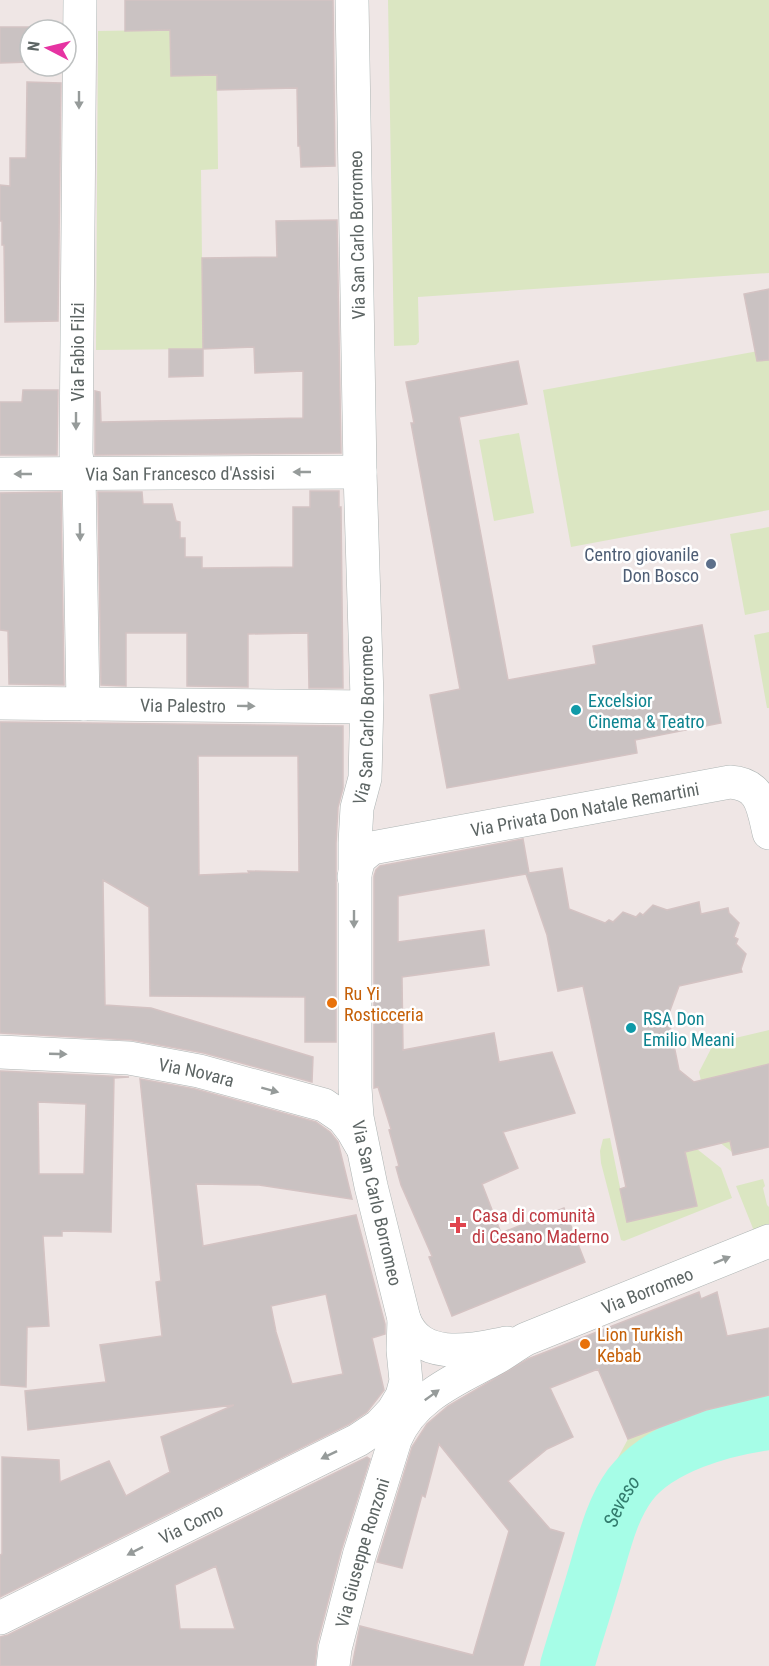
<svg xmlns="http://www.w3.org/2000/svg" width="769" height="1666" font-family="'Roboto Condensed',sans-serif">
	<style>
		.green { fill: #dbe6c2 }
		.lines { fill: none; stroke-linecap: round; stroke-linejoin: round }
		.river { stroke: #a6fde7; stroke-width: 54 }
		.building { fill: #cac2c2; stroke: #d4c3c3; stroke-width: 1.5; fill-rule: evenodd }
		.minor-casing { stroke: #aeb5b4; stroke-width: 34 }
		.minor { stroke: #fff; stroke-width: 33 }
		.oneway { fill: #969b9a }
		.service-dot { fill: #5c6f8a; stroke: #fff; stroke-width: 2 }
		.culture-dot { fill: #0f9aa8; stroke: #fff; stroke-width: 2 }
		.food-dot { fill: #e8710a; stroke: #fff; stroke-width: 2 }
		.health-dot { fill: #e0444e; stroke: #fff; stroke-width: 2 }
		.labels { text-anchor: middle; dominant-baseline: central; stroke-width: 5; stroke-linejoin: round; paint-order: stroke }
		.street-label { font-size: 18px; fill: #5d6564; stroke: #fff }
		.service-label { font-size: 18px; fill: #4e5e75; stroke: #fff; text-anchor: end }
		.culture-label { font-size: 18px; fill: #0d838f; stroke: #fff; text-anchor: start }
		.food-label { font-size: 18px; fill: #c56008; stroke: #fff; text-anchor: start }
		.health-label { font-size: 18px; fill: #be3a42; stroke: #fff; text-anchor: start }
		.water-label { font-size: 20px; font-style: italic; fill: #327b6d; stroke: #fff }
	</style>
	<rect width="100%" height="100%" fill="#efe6e5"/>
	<path class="green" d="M 388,0 L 769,0 L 769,273 L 418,297 L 419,342 L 416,345 L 394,346 Z
		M 216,29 L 172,75 L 217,75 L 218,169 L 201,170 L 203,349 L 96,350 L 98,31 Z
		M 769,349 L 769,510 L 571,547 L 543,390 Z
		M 519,433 L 534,513 L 494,521 L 479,440 Z
		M 769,527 L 769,610 L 745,615 L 730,534 Z
		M 769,632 L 769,708 L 767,708 L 754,635 Z
		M 769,1030 L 769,1064 L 716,1077 L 732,1152 L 714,1138 L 699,1072 L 714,1043 Z
		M 610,1138 L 627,1222 L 697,1206 L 685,1152 L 697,1149 L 721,1168 L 732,1198 L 624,1241 L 621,1240 L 601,1163 L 600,1151 L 603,1139 Z
		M 763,1179 L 765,1186 L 763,1188 L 767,1205 L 769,1207 L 769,1224 L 754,1231 L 736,1186 Z
		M 769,1395 L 769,1403 C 736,1408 668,1422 643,1445 C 609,1475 591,1522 573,1563 L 599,1493 L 628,1439 L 706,1410 Z"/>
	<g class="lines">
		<path class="river" id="s1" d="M 567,1666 C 576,1635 586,1605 595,1574 C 604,1544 611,1511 630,1485 C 659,1447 723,1429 769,1423"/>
	</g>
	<path class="building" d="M 125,0 L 333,0 L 335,166 L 301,167 L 300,146 L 298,146 L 297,88 L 217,90 L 217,75 L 171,76 L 170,30 L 125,31 Z
		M 0,27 L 30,27 L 30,62 L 0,63 Z
		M 27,82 L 61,83 L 58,321 L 5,322 L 4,245 L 2,245 L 2,221 L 0,221 L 0,185 L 10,186 L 10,158 L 26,158 Z
		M 337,220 L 341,453 L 95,455 L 95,391 L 100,392 L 101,422 L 303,418 L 303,371 L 255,373 L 254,347 L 203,349 L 202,258 L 277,257 L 276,221 Z
		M 769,289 L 769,360 L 757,361 L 744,294 Z
		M 169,349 L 203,349 L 203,376 L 169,377 Z
		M 518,361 L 527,404 L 459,417 L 508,680 L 596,664 L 593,646 L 702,625 L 721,723 L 635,740 L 637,753 L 447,788 L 430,695 L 460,689 L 411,423 L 414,423 L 406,382 Z
		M 23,390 L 58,390 L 57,455 L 0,455 L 0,402 L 22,402 Z
		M 310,491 L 339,491 L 339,507 L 341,507 L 343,688 L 309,688 L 308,633 L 248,634 L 248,687 L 187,686 L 187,633 L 126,633 L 126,686 L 101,685 L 98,492 L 142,492 L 143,504 L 172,504 L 176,521 L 180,522 L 180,538 L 185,538 L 185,557 L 202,557 L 202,568 L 293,567 L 293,507 L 310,507 Z
		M 61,492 L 64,685 L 9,684 L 8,631 L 0,630 L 0,493 Z
		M 0,722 L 343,726 L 343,788 L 338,807 L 336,843 L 336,1042 L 305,1042 L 305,997 L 150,996 L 149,907 L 103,880 L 105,1005 L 151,1008 L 313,1057 L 312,1082 L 204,1053 L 132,1040 L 0,1033 ZM 198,756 L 298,756 L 299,872 L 248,871 L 249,873 L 199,875 Z
		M 523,839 L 529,873 L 562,868 L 569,909 L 605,923 L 609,920 L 613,922 L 623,912 L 636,917 L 640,913 L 643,915 L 653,905 L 667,910 L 699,902 L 701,914 L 728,908 L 729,913 L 739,923 L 734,937 L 738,939 L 736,944 L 746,954 L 741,969 L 742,972 L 679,986 L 668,1016 L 679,1070 L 694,1082 L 769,1064 L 769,1147 L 733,1155 L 730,1141 L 685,1152 L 697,1206 L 627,1222 L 620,1189 L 626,1187 L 583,986 L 558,991 L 547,935 L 526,874 L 398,896 L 398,942 L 484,930 L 489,965 L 402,977 L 403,1050 L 494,1033 L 499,1062 L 552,1052 L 575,1113 L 503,1132 L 518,1168 L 482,1184 L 501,1233 L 564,1208 L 585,1262 L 452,1316 L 429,1257 L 432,1256 L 401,1185 L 396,1167 L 399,1166 L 389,1130 L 391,1129 L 378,1087 L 374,1088 L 374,876 L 376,870 L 380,866 Z
		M 0,1071 L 129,1077 L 114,1078 L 111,1232 L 62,1231 L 62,1236 L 43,1236 L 49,1326 L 27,1327 L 26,1387 L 0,1385 ZM 38,1102 L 86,1104 L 84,1174 L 39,1174 Z
		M 140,1079 L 195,1089 L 316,1122 L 330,1132 L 338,1142 L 352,1199 L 259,1185 L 196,1184 L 203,1246 L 356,1215 L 385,1324 L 385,1334 L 372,1338 L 384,1390 L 367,1412 L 349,1424 L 0,1597 L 0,1555 L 2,1554 L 2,1457 L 59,1460 L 60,1482 L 109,1461 L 126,1496 L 170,1472 L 161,1437 L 234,1405 L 28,1430 L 25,1391 L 106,1382 L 100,1345 L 162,1336 L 156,1282 L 161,1281 ZM 326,1294 L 343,1374 L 292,1384 L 276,1332 L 271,1306 Z
		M 699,1292 L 701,1299 L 717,1292 L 727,1336 L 769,1328 L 769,1395 L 706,1410 L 628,1439 L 598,1369 L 550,1388 L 573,1437 L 547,1449 L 508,1481 L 550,1529 L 564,1533 L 523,1666 L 352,1666 L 360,1626 L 473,1655 L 509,1531 L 439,1444 L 425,1497 L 422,1495 L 402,1568 L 377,1562 L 412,1447 L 427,1424 L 448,1406 L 528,1359 Z
		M 367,1457 L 370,1459 L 341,1551 L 317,1644 L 315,1666 L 0,1666 L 0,1637 L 8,1635 ZM 216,1566 L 235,1629 L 180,1629 L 175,1585 Z"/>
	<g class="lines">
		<g class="minor-casing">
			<g id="minor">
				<path d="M 80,0 L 76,454 L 79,474 L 83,704"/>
				<path id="s2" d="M 0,474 L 360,472"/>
				<path id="s3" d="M 0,703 L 366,707"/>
				<path id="s4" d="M 354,877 L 359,859 L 372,848 L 730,782 C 762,784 763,808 769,833"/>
				<path id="s5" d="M 0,1052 L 129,1058 L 199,1071 L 324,1105 L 343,1118 L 353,1131 L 361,1145"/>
				<path d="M 404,1319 C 420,1362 471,1350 507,1343"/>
				<path id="s6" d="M 0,1618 L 358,1440 L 379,1426 L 393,1411 L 402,1396 L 406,1381 L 403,1350 L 404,1319 L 371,1186 L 357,1117 L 355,1088 L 355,843 L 357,808 L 365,778 L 367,698 L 360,472 L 352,0"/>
				<path id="s7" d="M 333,1666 L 335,1649 L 359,1556 L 395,1440 C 412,1397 457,1379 494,1359 C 505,1353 515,1345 526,1339 L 769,1241"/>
			</g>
		</g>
		<use href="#minor" class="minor"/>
	</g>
	<defs><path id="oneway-solid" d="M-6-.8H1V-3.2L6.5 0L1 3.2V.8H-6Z" transform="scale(1.5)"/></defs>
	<g class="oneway">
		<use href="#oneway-solid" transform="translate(79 100) rotate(90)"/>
		<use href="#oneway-solid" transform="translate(76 421) rotate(90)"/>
		<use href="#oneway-solid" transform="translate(302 472) rotate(180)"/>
		<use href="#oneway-solid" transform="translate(23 474) rotate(180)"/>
		<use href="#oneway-solid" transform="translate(80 532) rotate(89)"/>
		<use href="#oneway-solid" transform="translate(246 706) rotate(1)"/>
		<use href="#oneway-solid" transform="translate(354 919) rotate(90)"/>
		<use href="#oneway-solid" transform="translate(58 1054) rotate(2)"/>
		<use href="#oneway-solid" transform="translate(270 1090) rotate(15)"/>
		<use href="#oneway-solid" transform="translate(722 1260) rotate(-22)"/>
		<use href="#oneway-solid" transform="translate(432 1395) rotate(-36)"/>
		<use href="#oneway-solid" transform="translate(329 1455) rotate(154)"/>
		<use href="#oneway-solid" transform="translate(135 1551) rotate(153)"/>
	</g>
	<circle class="service-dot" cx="711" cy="564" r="6"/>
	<g class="culture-dot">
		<circle cx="576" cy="710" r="6"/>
		<circle cx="631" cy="1028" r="6"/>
	</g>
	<g class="food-dot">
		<circle cx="332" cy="1003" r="6"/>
		<circle cx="585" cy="1344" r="6"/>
	</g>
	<path class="health-dot" d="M455 1216h6v6h6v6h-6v6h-6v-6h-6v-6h6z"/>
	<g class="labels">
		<g class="street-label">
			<text transform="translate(357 235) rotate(-91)">Via San Carlo Borromeo</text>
			<text transform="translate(77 352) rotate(-90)">Via Fabio Filzi</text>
			<text stroke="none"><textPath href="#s2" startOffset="180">Via San Francesco d'Assisi</textPath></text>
			<text stroke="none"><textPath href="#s3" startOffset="183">Via Palestro</textPath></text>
			<text stroke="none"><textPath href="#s6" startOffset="1146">Via San Carlo Borromeo</textPath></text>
			<text stroke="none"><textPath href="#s4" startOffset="252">Via Privata Don Natale Remartini</textPath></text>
			<text stroke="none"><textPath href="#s5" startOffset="198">Via Novara</textPath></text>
			<text transform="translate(377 1203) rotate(77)">Via San Carlo Borromeo</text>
			<text stroke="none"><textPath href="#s7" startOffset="534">Via Borromeo</textPath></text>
			<text stroke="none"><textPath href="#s6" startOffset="213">Via Como</textPath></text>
			<text stroke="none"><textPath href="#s7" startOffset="117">Via Giuseppe Ronzoni</textPath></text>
		</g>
		<g class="service-label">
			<text x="699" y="554">Centro giovanile<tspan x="699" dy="21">Don Bosco</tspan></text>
		</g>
		<g class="culture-label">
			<text x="588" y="700">Excelsior<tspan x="588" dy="21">Cinema &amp; Teatro</tspan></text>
			<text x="643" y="1018">RSA Don<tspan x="643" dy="21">Emilio Meani</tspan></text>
		</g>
		<g class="food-label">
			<text x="344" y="993">Ru Yi<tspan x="344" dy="21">Rosticceria</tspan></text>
			<text x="597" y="1334">Lion Turkish<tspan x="597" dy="21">Kebab</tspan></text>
		</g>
		<g class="health-label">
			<text x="472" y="1215">Casa di comunità<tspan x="472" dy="21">di Cesano Maderno</tspan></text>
		</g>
		<g class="water-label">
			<text stroke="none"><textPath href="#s1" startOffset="174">Seveso</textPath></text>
		</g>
	</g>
	<g transform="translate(48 48) rotate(277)"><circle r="28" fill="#ffffff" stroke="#bec1c1" stroke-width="1.5"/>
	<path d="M0-4.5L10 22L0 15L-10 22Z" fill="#e633a2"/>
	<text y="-9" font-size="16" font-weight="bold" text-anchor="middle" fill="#5d6564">N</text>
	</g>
</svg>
